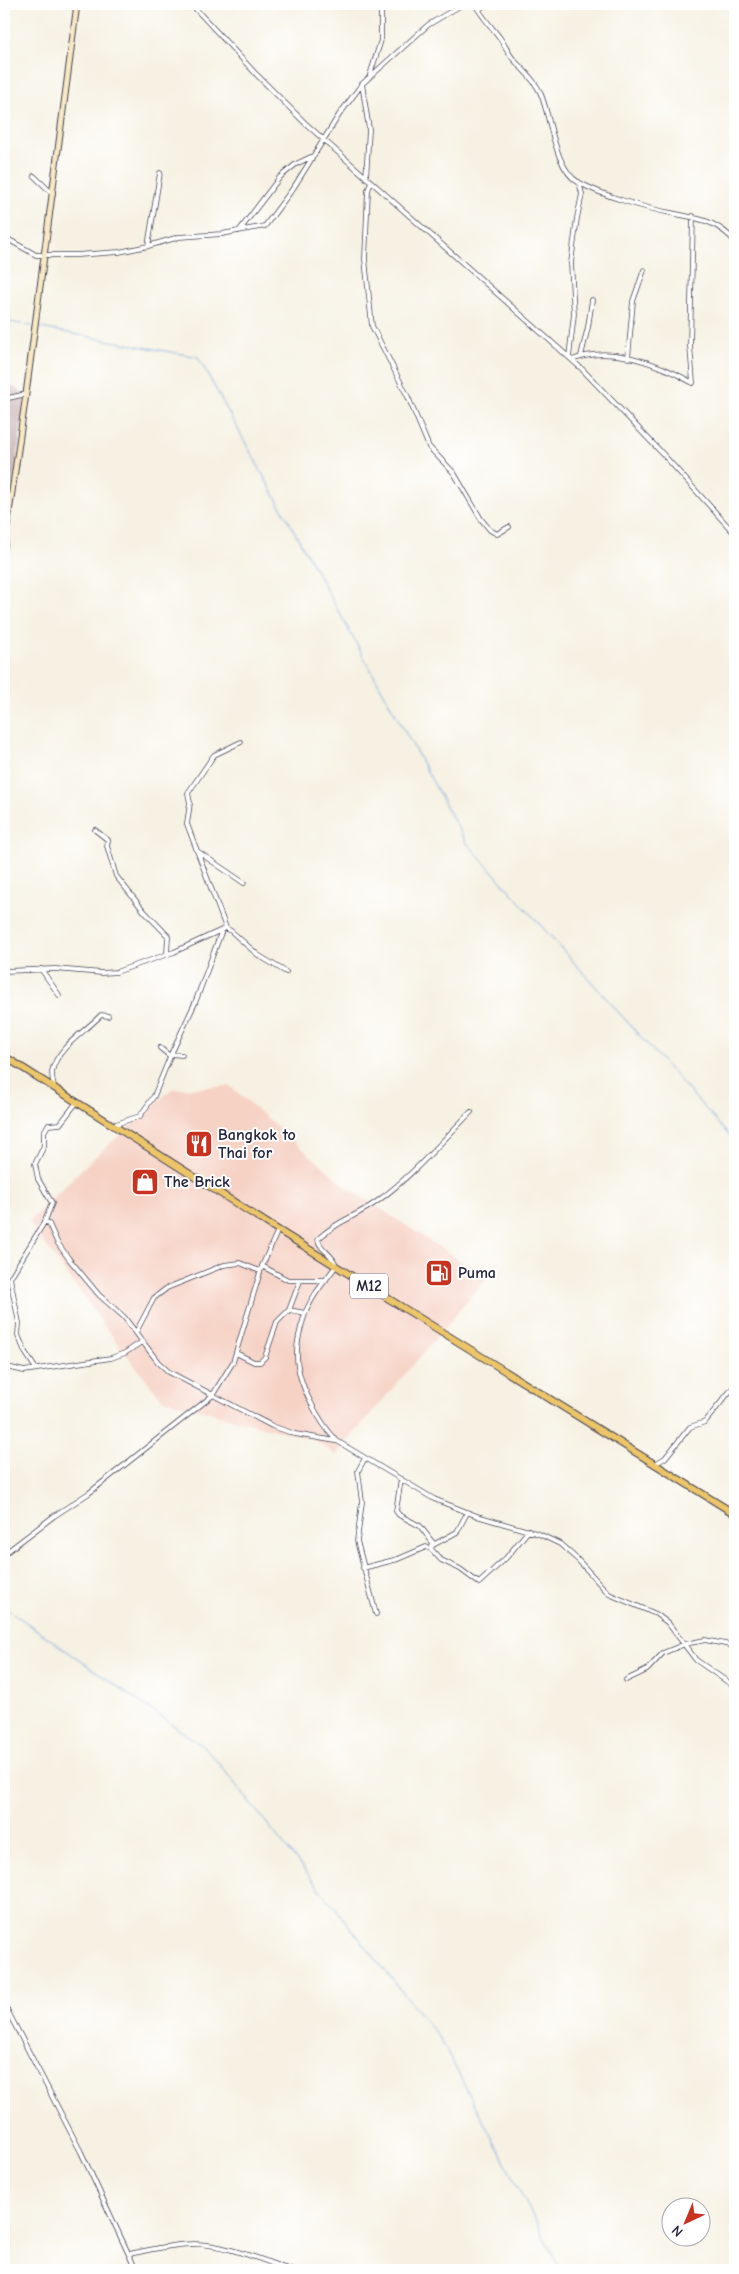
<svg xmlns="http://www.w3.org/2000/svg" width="739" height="2274" font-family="'Comic Neue',sans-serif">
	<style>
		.built { fill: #f6d2c5 }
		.industrial { fill: #d1bfbf }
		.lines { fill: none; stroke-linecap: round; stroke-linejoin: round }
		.stream { stroke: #72a6df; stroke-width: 1 }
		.street-casing { stroke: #424154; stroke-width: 5.5 }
		.secondary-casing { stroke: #424154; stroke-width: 7 }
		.highway-casing { stroke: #424154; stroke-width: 8 }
		.street { stroke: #fff; stroke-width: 4 }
		.secondary { stroke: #f8e8c3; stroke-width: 5 }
		.highway { stroke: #edc569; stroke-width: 6 }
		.labels { text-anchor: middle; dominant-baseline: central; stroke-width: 4; stroke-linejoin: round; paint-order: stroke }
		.shield { fill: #fff; stroke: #646476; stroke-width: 1 }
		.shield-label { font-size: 15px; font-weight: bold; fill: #22223b }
		.poi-label { font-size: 16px; font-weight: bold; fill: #22223b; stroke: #fff; text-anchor: start }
	</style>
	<rect width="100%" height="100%" fill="#fff"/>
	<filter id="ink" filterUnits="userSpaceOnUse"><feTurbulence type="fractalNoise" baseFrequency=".02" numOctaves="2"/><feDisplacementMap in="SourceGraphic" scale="10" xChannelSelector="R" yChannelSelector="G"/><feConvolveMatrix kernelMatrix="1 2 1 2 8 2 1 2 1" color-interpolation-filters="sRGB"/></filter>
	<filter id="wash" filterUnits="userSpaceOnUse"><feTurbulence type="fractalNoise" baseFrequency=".0096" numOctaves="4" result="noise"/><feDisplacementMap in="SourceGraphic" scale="20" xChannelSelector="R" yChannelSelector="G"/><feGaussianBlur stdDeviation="1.12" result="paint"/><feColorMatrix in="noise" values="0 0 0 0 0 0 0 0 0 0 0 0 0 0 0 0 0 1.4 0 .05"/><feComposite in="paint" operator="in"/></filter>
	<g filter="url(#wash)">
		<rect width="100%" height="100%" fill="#f6f1e2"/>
		<path class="built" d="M 230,1086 L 347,1187 L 487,1278 L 336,1455 L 312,1438 L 262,1427 L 162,1399 L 117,1343 L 29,1222 L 86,1165 L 172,1089 Z"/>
		<path class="industrial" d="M 4,382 L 26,394 L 4,557 Z"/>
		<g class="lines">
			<path class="stream" d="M 4,321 L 32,326
				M 36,327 L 198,357 L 466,842 L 735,1142
				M 4,1607 L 207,1749 L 441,2040 L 561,2270"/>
		</g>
	</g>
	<g filter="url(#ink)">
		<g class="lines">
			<g class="street-casing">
				<path id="street" d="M 191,4 L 256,74 L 305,123 L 582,369 L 661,452 L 735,534
					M 475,4 C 482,17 491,26 500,38 C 505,45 508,53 514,60 C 524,71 534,79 540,92 C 551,116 554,168 578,182 C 601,195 644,208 671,213 C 699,219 714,219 735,241
					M 498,4 L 500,4
					M 479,10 L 485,4
					M 370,75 L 381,40 L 381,4
					M 362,84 L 369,129 L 366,178
					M 34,176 L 53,194
					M 371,183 L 368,190 L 365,259 L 372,326 L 408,397 L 429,447 L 454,473 L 481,519 L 490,530 L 497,534 L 509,527
					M 239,231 L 280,177 L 296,164 L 313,156
					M 4,237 L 36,255 L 77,255 L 119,252 L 148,246 L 179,237 L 222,234 L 265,226 L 294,187 L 339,115 L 362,84 L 428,25 L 463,4
					M 148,246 L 160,173
					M 581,356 L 588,327 L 592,300
					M 569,357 L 574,314 L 571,263 L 577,218 L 582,194 L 579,182
					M 628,358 L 633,301 L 644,270
					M 572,360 C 609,344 660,364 693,383 L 690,346 L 693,216
					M 4,399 L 26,394
					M 95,830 L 108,840 L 107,846 L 116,876 L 144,911 L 168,936 L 167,954
					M 197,851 L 244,883
					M 226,928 L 187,824 L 190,803 L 188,793 L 214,755 L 241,742
					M 41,969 L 59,995
					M 4,971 L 55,969 L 102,973 L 116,972 L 174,952 L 226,928 L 231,931 L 258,955 L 286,972
					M 160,1048 L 170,1056
					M 171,1054 L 182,1055
					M 54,1087 C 53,1083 52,1076 52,1072 C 56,1048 86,1031 101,1015 L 108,1016
					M 471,1112 C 441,1142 413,1175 379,1200 C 358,1216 338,1220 318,1239 C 319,1250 334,1254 336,1266 C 325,1281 311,1297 305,1314 C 301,1326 296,1343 297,1356 C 297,1383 319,1422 337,1441 L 434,1499 L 477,1516 L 539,1534 L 560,1544 L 578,1560 L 609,1594 L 656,1614 L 668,1623 L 696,1660 L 735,1687
					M 113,1125 L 140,1116 L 154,1096 L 172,1052 L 195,1003 L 222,930
					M 45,1221 L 49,1224 L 57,1242 L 69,1259 L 99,1295 L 124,1317 L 158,1362 L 169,1372 L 272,1426 L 295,1434 L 336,1441
					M 262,1266 L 288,1280 L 326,1280
					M 289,1310 L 300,1281
					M 136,1332 L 154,1298 L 167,1288 L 224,1265 L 240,1263 L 260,1271
					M 236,1353 L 254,1362 L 260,1362 L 265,1357 L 277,1322 L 289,1310 L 305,1313
					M 4,1369 L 11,1368 L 24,1371 L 111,1358 L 125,1353 L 143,1341
					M 36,1369 L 25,1352 L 18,1335 L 19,1323 L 10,1278 L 45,1221 L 52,1203 L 38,1179 L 35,1164 L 44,1146 L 44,1132 L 48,1125 L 60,1124 L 77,1102
					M 365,1458 L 358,1471 L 362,1502 L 357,1541 L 376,1614
					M 655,1464 L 665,1458 L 690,1427 L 705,1422 L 735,1385
					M 401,1479 L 396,1511 L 399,1515 L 420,1526 L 433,1543 L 431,1549
					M 433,1545 L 457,1532 L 467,1513
					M 4,1554 L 54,1516 L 89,1493 L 212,1396 L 233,1362 L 262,1266 L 278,1230
					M 363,1568 L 398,1559 L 426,1547 L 431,1549 L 441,1560 L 460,1569 L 479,1583 L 506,1558 L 529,1530
					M 626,1680 L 647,1670 L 663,1653 L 685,1644 L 705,1640 L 735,1646
					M 4,2004 L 81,2152 L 136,2270
					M 129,2254 C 150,2250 172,2244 194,2244 C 225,2244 261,2260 291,2270"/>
			</g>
			<g class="secondary-casing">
				<path id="secondary" d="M 4,548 L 26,394 L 77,4"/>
			</g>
			<g class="highway-casing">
				<path id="highway" d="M 4,1056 L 278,1230 L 735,1514"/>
			</g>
			<use href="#street" class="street"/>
			<use href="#secondary" class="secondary"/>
			<use href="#highway" class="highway"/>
		</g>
	</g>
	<defs>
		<g id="restaurant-square" transform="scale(1.4375)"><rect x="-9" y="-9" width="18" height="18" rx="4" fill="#c8321e" stroke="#fff"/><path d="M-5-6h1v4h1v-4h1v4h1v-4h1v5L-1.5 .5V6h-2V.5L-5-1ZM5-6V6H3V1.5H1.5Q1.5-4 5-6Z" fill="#fff"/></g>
		<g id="shop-square" transform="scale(1.4375)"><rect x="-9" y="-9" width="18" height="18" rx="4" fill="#c8321e" stroke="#fff"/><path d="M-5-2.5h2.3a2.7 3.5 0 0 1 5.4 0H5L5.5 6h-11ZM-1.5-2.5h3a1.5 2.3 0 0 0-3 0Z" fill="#fff"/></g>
		<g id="fuel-square" transform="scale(1.4375)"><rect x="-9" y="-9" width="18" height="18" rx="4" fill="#c8321e" stroke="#fff"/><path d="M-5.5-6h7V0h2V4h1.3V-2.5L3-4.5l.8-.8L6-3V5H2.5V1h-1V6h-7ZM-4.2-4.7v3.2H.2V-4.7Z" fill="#fff"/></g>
	</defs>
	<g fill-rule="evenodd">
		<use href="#restaurant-square" x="199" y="1144"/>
		<use href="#shop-square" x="145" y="1182"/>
		<use href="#fuel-square" x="439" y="1273"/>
	</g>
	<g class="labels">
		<rect class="shield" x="350" y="1273.5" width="38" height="25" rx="4"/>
		<g class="shield-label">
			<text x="369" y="1286">M12</text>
		</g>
		<g class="poi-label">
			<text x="218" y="1135">Bangkok to<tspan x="218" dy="18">Thai for</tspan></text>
			<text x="164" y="1182">The Brick</text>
			<text x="458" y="1273">Puma</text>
		</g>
	</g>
	<rect width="739" height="2274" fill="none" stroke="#fff" stroke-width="20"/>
	<g transform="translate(686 2222) rotate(224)"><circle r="24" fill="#ffffff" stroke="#a7a7b1"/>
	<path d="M0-4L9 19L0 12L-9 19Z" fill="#c8321e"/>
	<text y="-8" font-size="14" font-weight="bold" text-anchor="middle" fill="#22223b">N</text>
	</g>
</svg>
